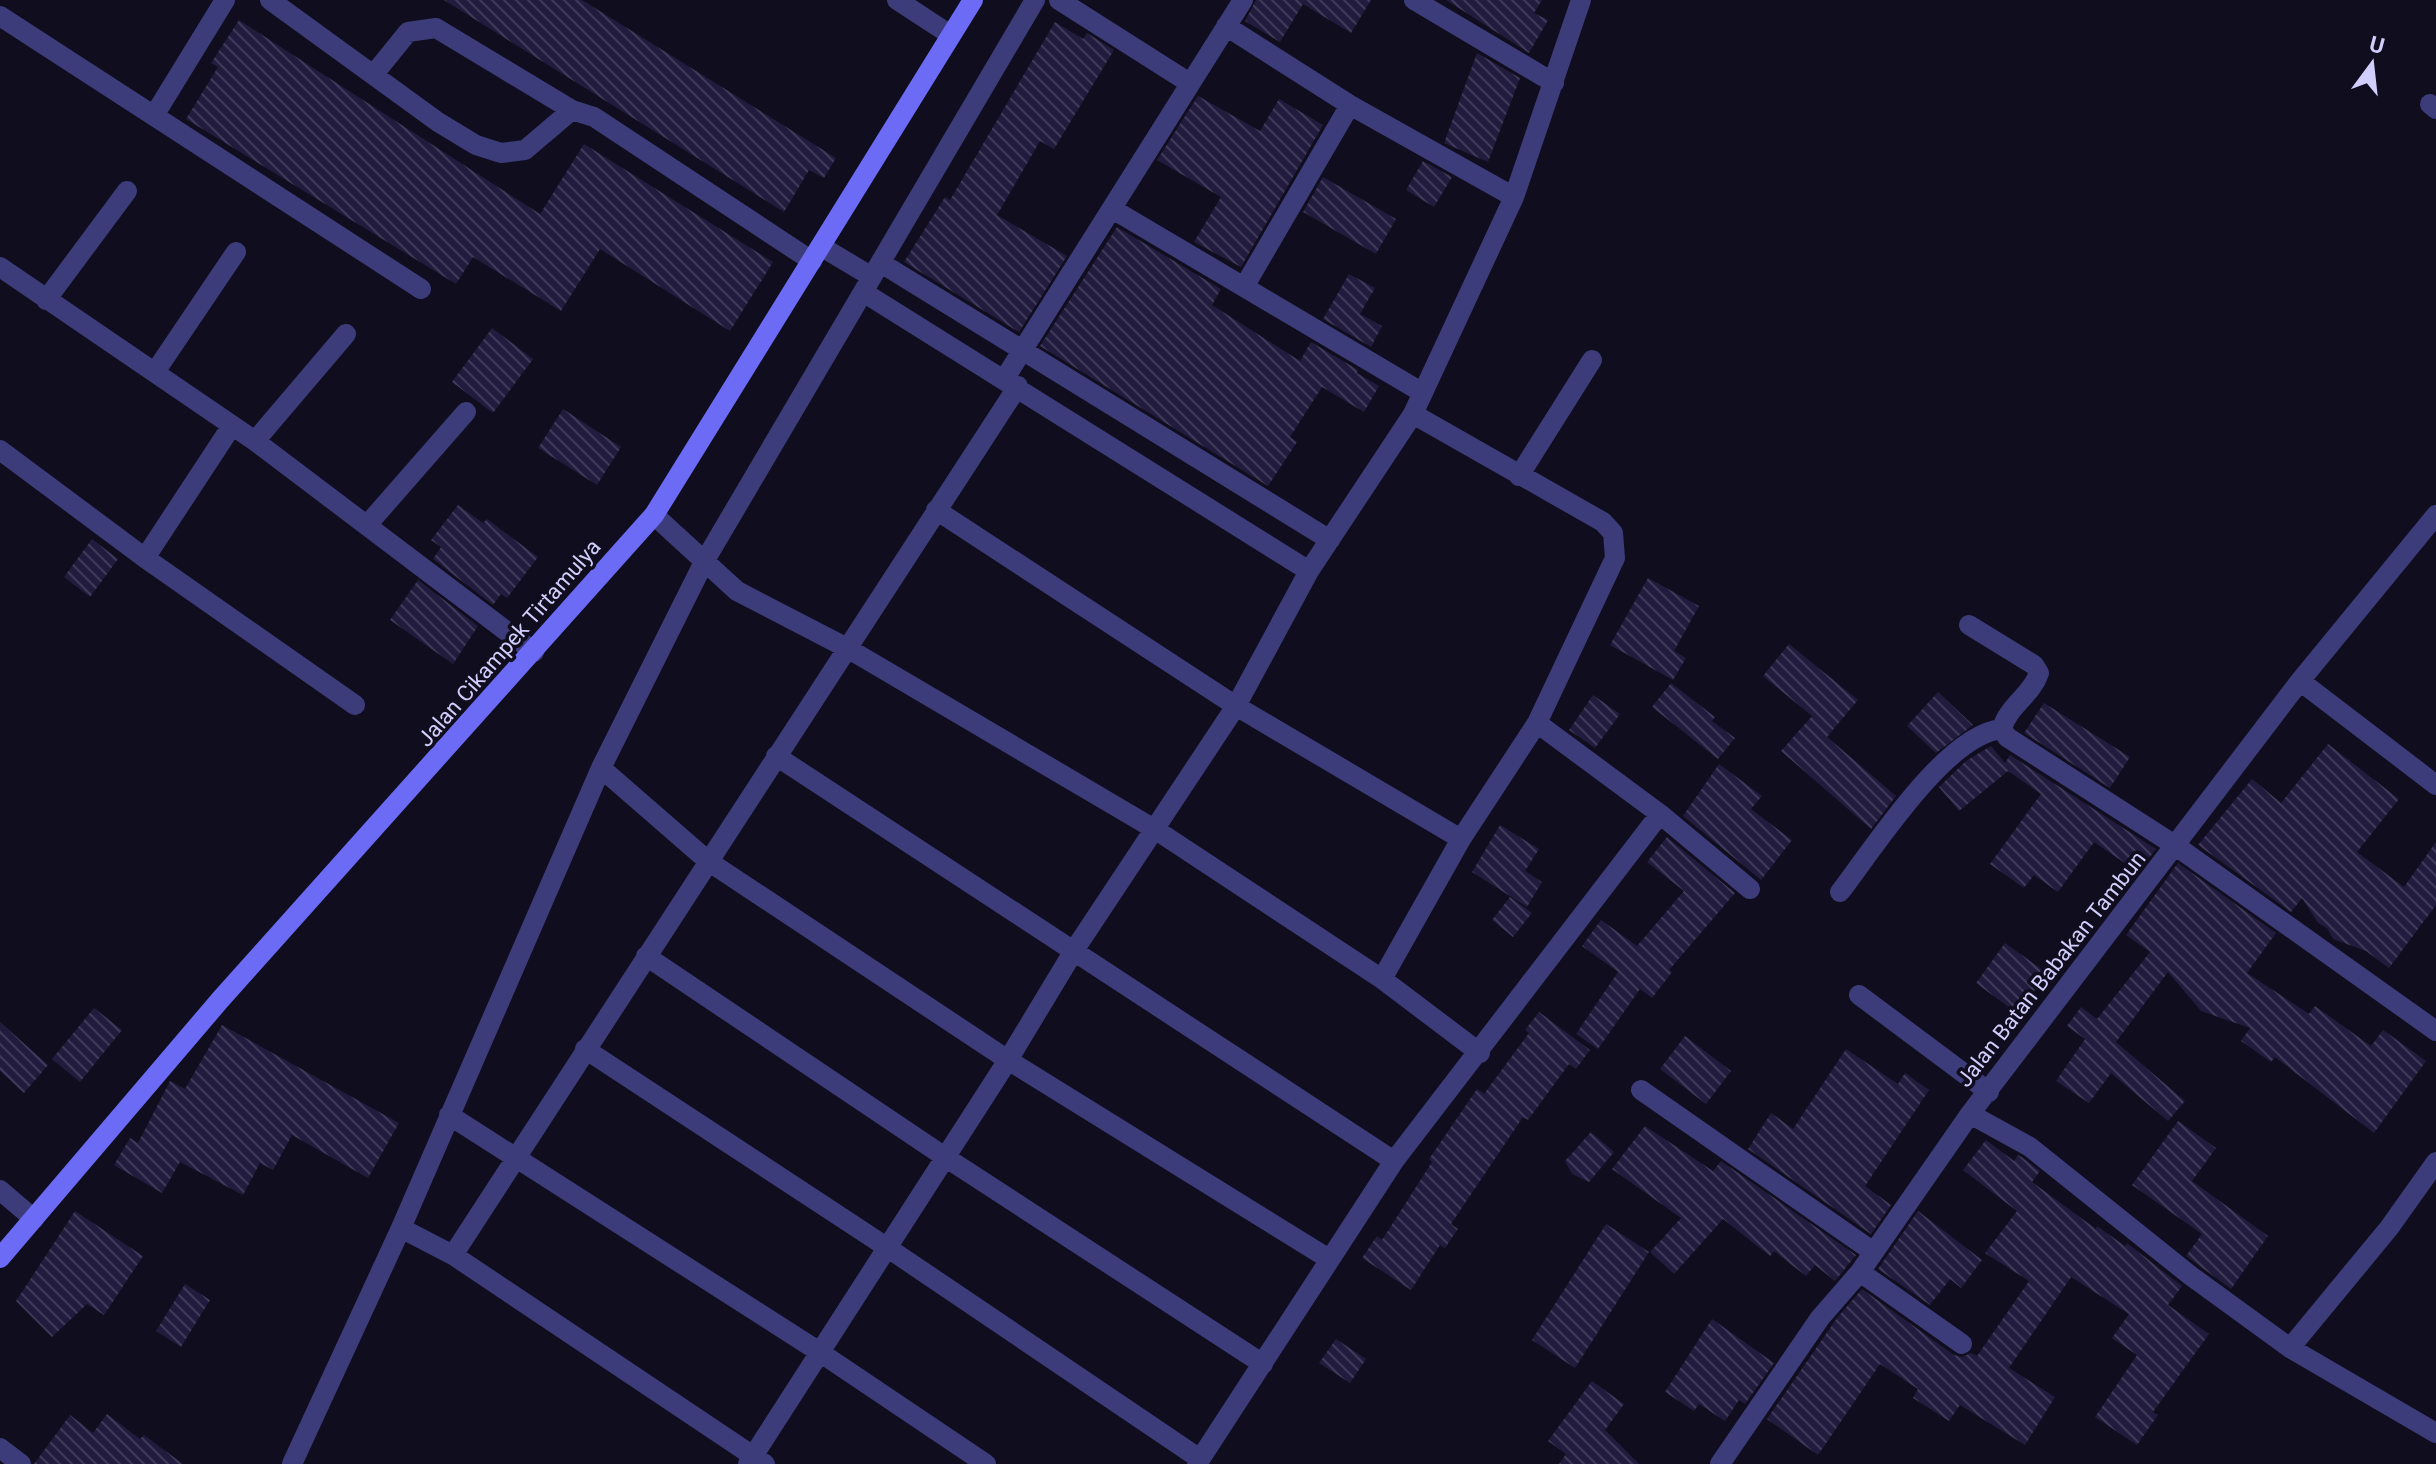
<svg xmlns="http://www.w3.org/2000/svg" width="2436" height="1464" font-family="Roboto,sans-serif">
	<style>
		.building { fill: url(#building-back-hatch) }
		.lines { fill: none; stroke-linecap: round; stroke-linejoin: round }
		.street { stroke: #3d3c7a; stroke-width: 20 }
		.secondary { stroke: #6c6bf5; stroke-width: 20 }
		.labels { text-anchor: middle; dominant-baseline: central; stroke-width: 7; stroke-linejoin: round; paint-order: stroke }
		.street-label { font-size: 22px; fill: #d2cefc; stroke: #100d1e }
	</style>
	<defs>
		<pattern id="building-back-hatch" width="6" height="6" patternUnits="userSpaceOnUse" patternTransform="scale(2)"><rect width="6" height="6" fill="#211b3d"/><path d="M-1 5l2 2M0 0l6 6M5-1l2 2" fill="none" stroke="#403b5a"/></pattern>
	</defs>
	<rect width="100%" height="100%" fill="#100d1e"/>
	<path class="building" d="M 444,0 L 582,0 L 836,158 L 824,178 L 809,170 L 784,212 Z
		M 1256,0 L 1371,0 L 1351,33 L 1303,4 L 1280,42 L 1245,21 Z
		M 1446,0 L 1542,0 L 1534,13 L 1548,20 L 1529,53 Z
		M 239,20 L 540,214 L 584,144 L 773,262 L 730,331 L 600,249 L 561,311 L 473,257 L 456,284 L 186,119 L 218,67 L 211,63 Z
		M 1055,22 L 1083,39 L 1087,33 L 1114,50 L 1054,149 L 1040,141 L 997,215 L 1067,256 L 1019,332 L 904,262 L 945,197 L 950,200 Z
		M 1477,53 L 1520,78 L 1488,162 L 1444,143 Z
		M 1198,96 L 1260,131 L 1279,99 L 1323,125 L 1241,267 L 1194,242 L 1221,197 L 1157,160 Z
		M 1423,161 L 1452,177 L 1434,207 L 1406,190 Z
		M 1323,177 L 1396,219 L 1376,254 L 1303,212 Z
		M 1117,227 L 1221,289 L 1212,305 L 1300,361 L 1311,342 L 1358,370 L 1357,373 L 1379,386 L 1364,412 L 1322,387 L 1290,437 L 1297,442 L 1268,486 L 1040,346 Z
		M 1349,274 L 1375,288 L 1360,314 L 1382,326 L 1371,347 L 1323,319 Z
		M 492,328 L 533,359 L 493,413 L 452,382 Z
		M 563,409 L 621,447 L 597,485 L 538,448 Z
		M 458,505 L 483,523 L 487,519 L 538,557 L 507,598 L 501,594 L 493,605 L 433,559 L 441,547 L 431,540 Z
		M 92,539 L 118,559 L 90,597 L 64,577 Z
		M 1648,578 L 1699,606 L 1674,651 L 1686,658 L 1673,680 L 1610,645 Z
		M 418,580 L 478,626 L 453,664 L 390,620 Z
		M 1789,644 L 1858,700 L 1827,737 L 1896,796 L 1871,829 L 1781,751 L 1812,716 L 1763,676 Z
		M 1671,683 L 1715,717 L 1712,721 L 1735,738 L 1718,759 L 1652,707 Z
		M 1938,692 L 1973,725 L 1936,753 L 1907,726 Z
		M 1593,695 L 1620,714 L 1595,748 L 1569,730 Z
		M 2044,703 L 2130,757 L 2110,788 L 2024,733 Z
		M 2328,744 L 2399,799 L 2357,852 L 2404,887 L 2436,842 L 2436,905 L 2389,968 L 2366,951 L 2333,939 L 2327,928 L 2318,923 L 2302,898 L 2291,912 L 2198,845 L 2252,779 L 2281,803 Z
		M 1991,746 L 2005,763 L 2010,755 L 2156,849 L 2138,872 L 2094,842 L 2058,892 L 2034,875 L 2024,888 L 1990,864 L 2041,794 L 2008,771 L 1959,811 L 1939,787 L 1966,761 Z
		M 1719,764 L 1762,796 L 1751,809 L 1792,840 L 1761,880 L 1683,816 Z
		M 1500,825 L 1539,849 L 1525,871 L 1542,882 L 1527,907 L 1472,872 Z
		M 1667,837 L 1735,893 L 1669,970 L 1672,972 L 1652,998 L 1640,989 L 1598,1049 L 1576,1034 L 1618,972 L 1582,946 L 1601,920 L 1637,946 L 1684,891 L 1647,862 Z
		M 2178,863 L 2276,933 L 2247,973 L 2309,1014 L 2315,1006 L 2371,1046 L 2383,1030 L 2426,1061 L 2374,1133 L 2275,1057 L 2271,1062 L 2241,1041 L 2250,1028 L 2201,1011 L 2168,972 L 2116,1042 L 2185,1101 L 2168,1121 L 2111,1073 L 2089,1103 L 2056,1081 L 2085,1039 L 2067,1026 L 2081,1007 L 2097,1019 L 2150,952 L 2126,935 Z
		M 1510,897 L 1532,913 L 1513,937 L 1492,920 Z
		M 2005,943 L 2047,973 L 2018,1014 L 1976,983 Z
		M 94,1008 L 122,1030 L 80,1082 L 52,1059 Z
		M 1539,1012 L 1590,1050 L 1576,1069 L 1569,1064 L 1528,1120 L 1523,1117 L 1451,1224 L 1458,1229 L 1445,1248 L 1440,1245 L 1411,1290 L 1362,1258 L 1377,1236 L 1382,1240 L 1432,1162 L 1429,1159 L 1477,1089 L 1484,1094 L 1529,1033 L 1525,1030 Z
		M 0,1022 L 48,1065 L 24,1093 L 0,1071 Z
		M 222,1025 L 399,1123 L 368,1178 L 292,1135 L 273,1170 L 260,1163 L 243,1195 L 180,1162 L 162,1193 L 114,1165 L 130,1138 L 138,1143 L 170,1081 L 185,1089 Z
		M 1685,1036 L 1731,1071 L 1706,1104 L 1660,1069 Z
		M 1846,1049 L 1898,1084 L 1905,1073 L 1929,1090 L 1865,1186 L 1891,1205 L 1871,1234 L 1748,1149 L 1771,1113 L 1793,1129 Z
		M 2178,1121 L 2216,1148 L 2192,1181 L 2268,1236 L 2231,1289 L 2186,1256 L 2202,1234 L 2132,1185 Z
		M 1645,1126 L 1713,1171 L 1721,1161 L 1856,1255 L 1835,1281 L 1815,1265 L 1806,1276 L 1774,1251 L 1770,1256 L 1723,1219 L 1674,1274 L 1650,1252 L 1681,1218 L 1612,1169 Z
		M 1591,1132 L 1614,1152 L 1589,1182 L 1572,1174 L 1565,1161 Z
		M 1986,1140 L 2014,1161 L 2018,1155 L 2023,1158 L 2040,1171 L 2032,1182 L 2096,1229 L 2097,1226 L 2125,1246 L 2127,1243 L 2182,1286 L 2168,1305 L 2209,1334 L 2153,1412 L 2158,1415 L 2137,1445 L 2095,1417 L 2137,1355 L 2112,1338 L 2129,1314 L 2071,1277 L 2009,1368 L 2055,1397 L 2025,1445 L 1960,1405 L 1949,1421 L 1913,1398 L 1918,1389 L 1880,1364 L 1818,1455 L 1767,1419 L 1837,1318 L 1862,1289 L 1954,1355 L 1962,1357 L 1971,1353 L 1977,1356 L 2029,1281 L 1985,1253 L 2017,1211 L 1963,1170 Z
		M 75,1211 L 143,1256 L 104,1315 L 87,1304 L 52,1337 L 16,1301 Z
		M 1918,1211 L 1982,1260 L 1961,1288 L 1950,1279 L 1930,1305 L 1878,1269 Z
		M 1606,1224 L 1649,1252 L 1575,1368 L 1532,1340 Z
		M 185,1284 L 210,1300 L 181,1347 L 156,1331 Z
		M 1712,1319 L 1774,1363 L 1745,1404 L 1739,1400 L 1725,1421 L 1699,1404 L 1694,1411 L 1665,1392 Z
		M 1336,1339 L 1366,1359 L 1350,1383 L 1319,1363 Z
		M 1592,1381 L 1624,1404 L 1605,1430 L 1639,1464 L 1559,1464 L 1566,1454 L 1548,1441 Z
		M 107,1414 L 140,1439 L 144,1435 L 183,1464 L 34,1464 L 70,1415 L 93,1433 Z"/>
	<g class="lines">
		<path class="street" d="M 270,0 L 438,122 L 476,145 L 501,153 L 525,150 L 572,110 L 594,117 L 812,261
			M 897,0 L 949,34
			M 1059,0 L 1188,82
			M 1414,0 L 1554,83
			M 0,16 L 421,289
			M 1226,26 L 1350,105 L 1514,197
			M 374,74 L 408,32 L 436,28 L 572,110
			M 2430,104 L 2436,109
			M 155,114 L 225,0
			M 1114,210 L 1423,393
			M 822,247 L 872,277
			M 881,263 L 1330,540
			M 0,267 L 255,441 L 534,652
			M 1244,287 L 1350,105
			M 863,292 L 1309,571
			M 46,300 L 127,191
			M 155,372 L 236,252
			M 1005,378 L 1243,0
			M 255,441 L 346,334
			M 0,450 L 145,558 L 355,705
			M 1519,476 L 1592,360
			M 936,510 L 1236,706 L 1461,839
			M 654,515 L 737,591 L 847,648 L 1156,830 L 1382,979 L 1480,1053
			M 368,524 L 466,412
			M 145,558 L 231,427
			M 1969,625 L 2034,665 L 2039,673 C 2032,695 2007,707 2002,729 L 2007,737 L 2176,846 L 2436,1031
			M 2300,681 L 2436,785
			M 1537,723 L 1660,814 L 1750,889
			M 776,756 L 1394,1161
			M 601,768 L 708,861 L 1008,1060 L 1329,1259
			M 1840,892 C 1874,848 1946,734 2002,729
			M 646,956 L 945,1157 L 1263,1364
			M 1382,979 L 1461,839 L 1537,723 L 1615,558 L 1613,533 L 1603,522 L 1413,414
			M 1859,995 L 1989,1092
			M 585,1049 L 888,1248 L 1200,1459
			M 1641,1090 L 1872,1251
			M 1970,1114 L 2030,1147 L 2191,1276 L 2290,1348
			M 449,1115 L 818,1351 L 986,1464
			M 2436,1162 L 2389,1228 L 2290,1348 L 2436,1433
			M 0,1190 L 34,1219
			M 401,1228 L 453,1255 L 765,1464
			M 453,1255 L 1018,386
			M 1860,1272 L 1962,1344
			M 0,1448 L 21,1464
			M 292,1464 L 401,1228 L 601,768 L 704,562 L 1035,0
			M 748,1464 L 1008,1060 L 1075,949 L 1236,706 L 1309,571 L 1413,414 L 1514,197 L 1581,0
			M 1197,1464 L 1394,1161 L 1660,814
			M 1720,1464 L 1820,1318 L 1860,1272 L 1970,1114 L 2300,681 L 2436,515"/>
		<path class="secondary" d="M 0,1258 L 220,1000 L 654,515 L 973,0"/>
	</g>
	<g class="labels">
		<g class="street-label">
			<text transform="translate(509 643) rotate(-49)">Jalan Cikampek Tirtamulya</text>
			<text transform="translate(2051 969) rotate(-52)">Jalan Batan Babakan Tambun</text>
		</g>
	</g>
	<g transform="translate(2372 64) rotate(15)" stroke="#100d1e" stroke-width="6" paint-order="stroke">
	<path d="M0-6L14 30L0 20L-14 30Z" fill="#d2cefc"/>
	<text y="-12" font-size="22" font-weight="bold" text-anchor="middle" fill="#d2cefc">U</text>
	</g>
</svg>
